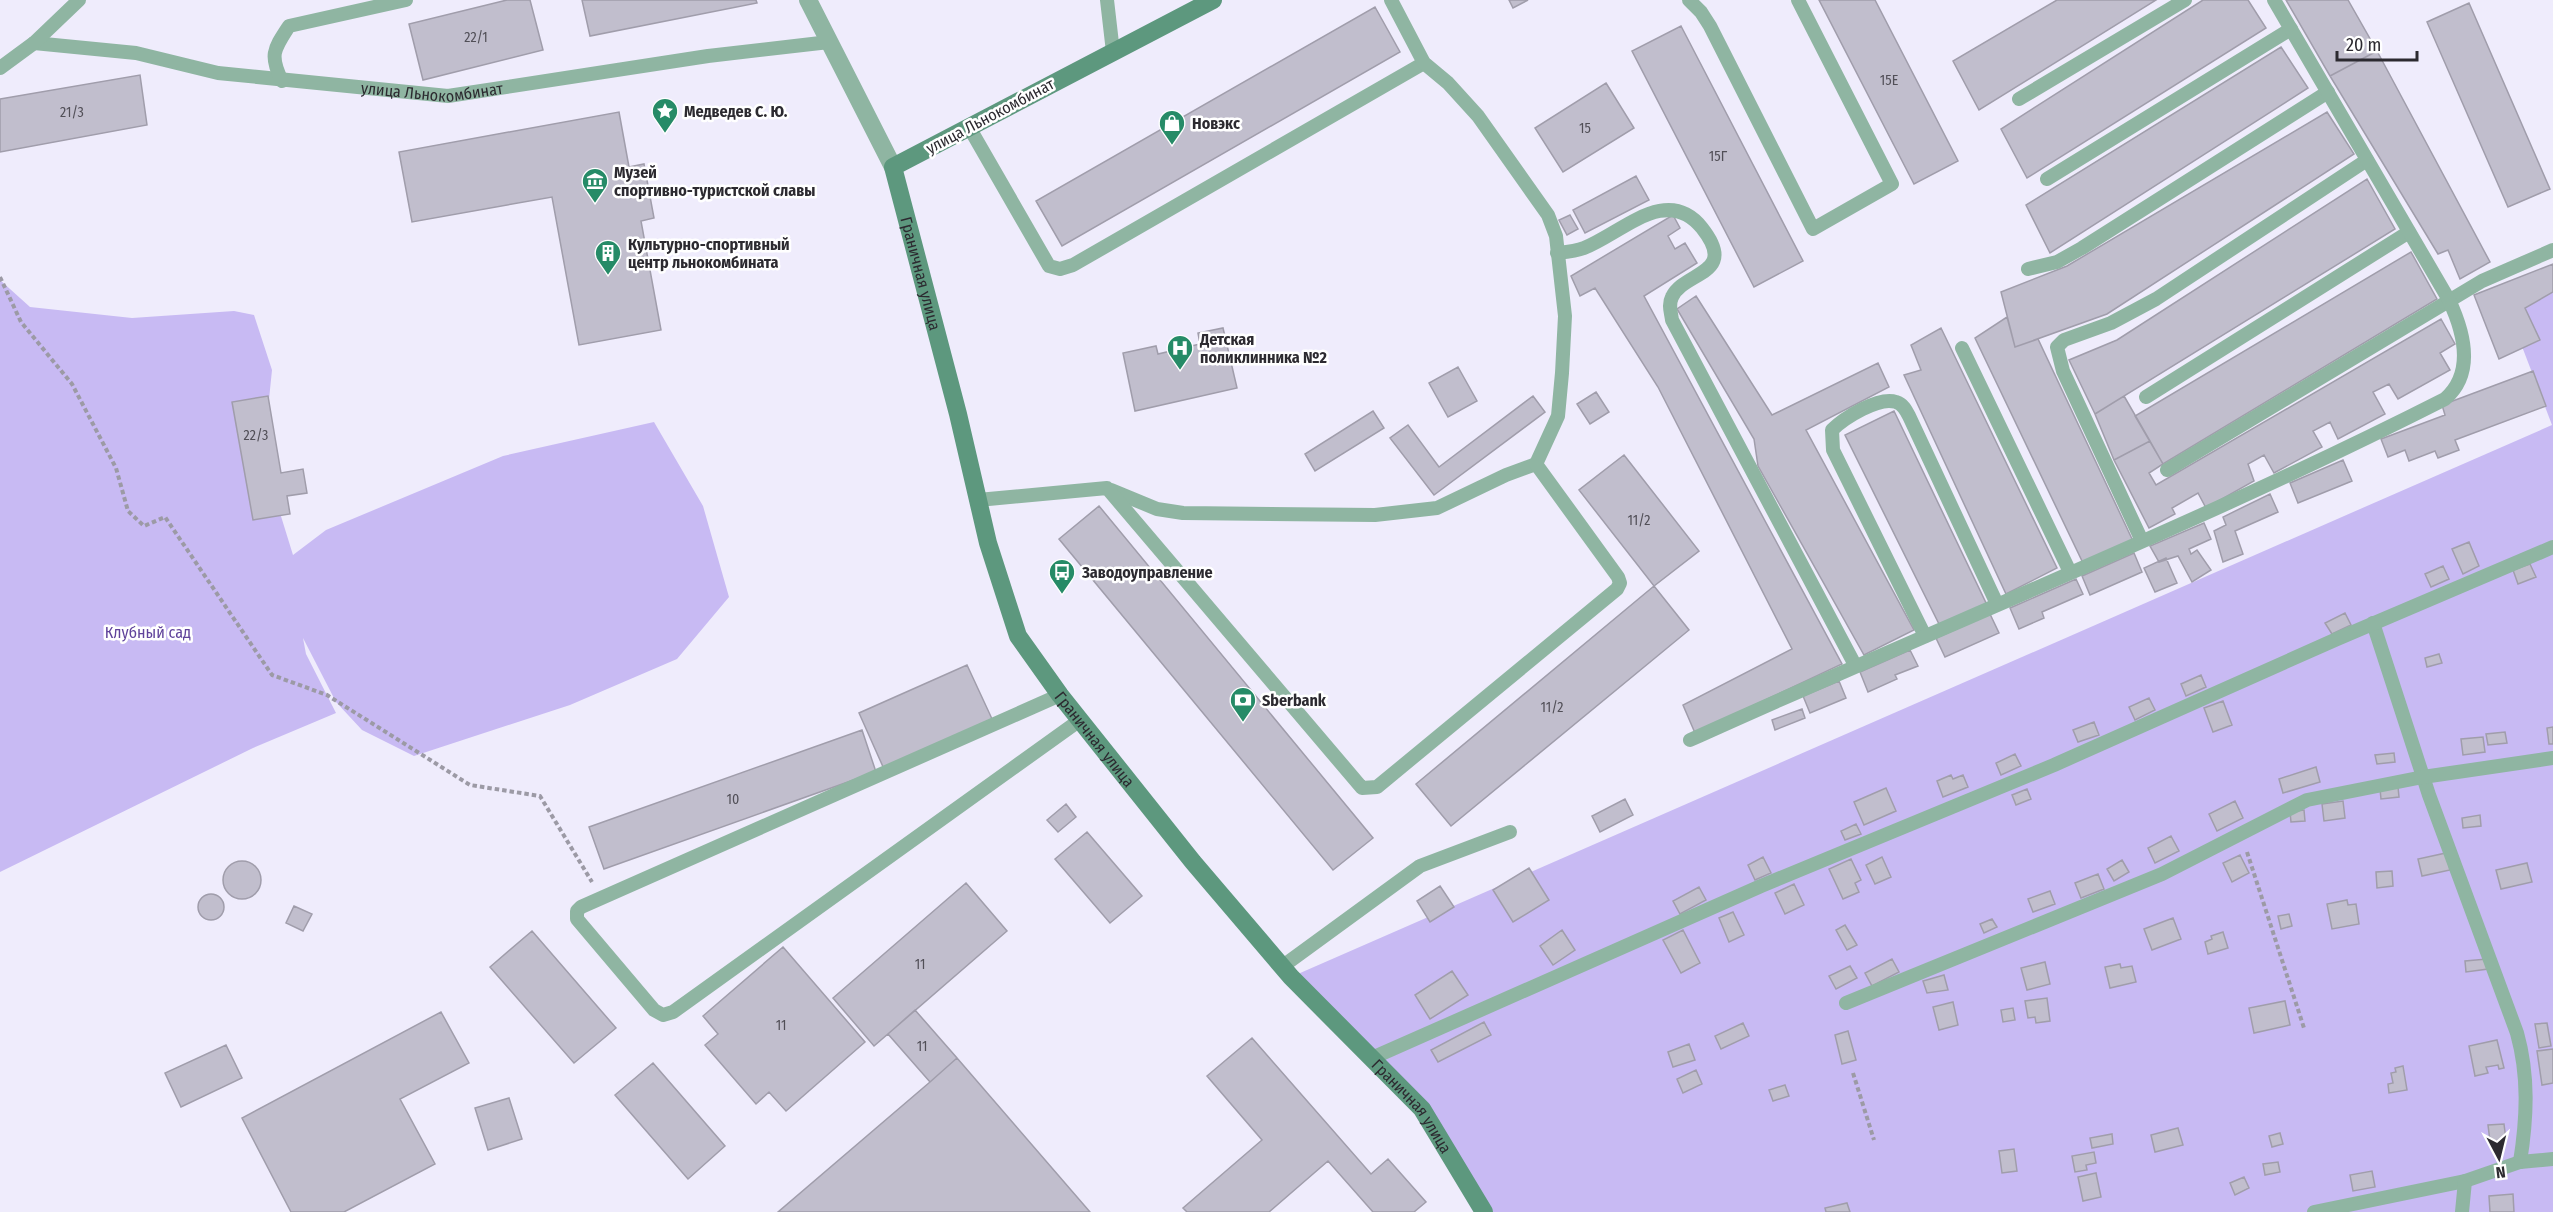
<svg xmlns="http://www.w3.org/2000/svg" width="2553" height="1212" font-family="'Fira Sans Condensed',sans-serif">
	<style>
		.green { fill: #c8baf3 }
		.building { fill: #c1becd; stroke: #a09dab; stroke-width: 1.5 }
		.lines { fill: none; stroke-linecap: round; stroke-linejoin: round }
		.path { stroke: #9c9aa5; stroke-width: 4; stroke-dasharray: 4.5 3; stroke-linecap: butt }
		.lane { stroke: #8fb5a2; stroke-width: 14 }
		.street { stroke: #8fb5a2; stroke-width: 18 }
		.secondary { stroke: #5d987e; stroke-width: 18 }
		.labels { text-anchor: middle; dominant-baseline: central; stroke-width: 5; stroke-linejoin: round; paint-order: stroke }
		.number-label { font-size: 14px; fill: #514f57 }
		.street-label { font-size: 16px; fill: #2c2a30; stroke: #fff }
		.poi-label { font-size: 16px; font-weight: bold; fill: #2c2a30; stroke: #fff; text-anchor: start }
		.park-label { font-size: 16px; fill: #60439b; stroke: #fff }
	</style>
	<rect width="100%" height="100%" fill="#efecfc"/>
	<path class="green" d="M 0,280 L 30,307 L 132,318 L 234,311 L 254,315 L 272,370 L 263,458 L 293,555 L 326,530 L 503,456 L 654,422 L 703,506 L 729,597 L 677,659 L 570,705 L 414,756 L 362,730 L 336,702 L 303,638 L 306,654 L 336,713 L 253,748 L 0,872 Z
		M 2553,282 L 2553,1212 L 1484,1212 L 1422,1109 L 1291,977 L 2552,425 L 2505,302 Z"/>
	<path class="building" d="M 507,0 L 530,0 L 543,50 L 423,80 L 409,24 Z
		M 582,0 L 756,0 L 757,3 L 590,36 Z
		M 1509,0 L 1528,0 L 1513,8 Z
		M 1819,0 L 1875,0 L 1958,161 L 1914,184 Z
		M 2057,0 L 2156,0 L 1979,110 L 1953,61 Z
		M 2203,0 L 2248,0 L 2266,28 L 2027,178 L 2001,129 Z
		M 2286,0 L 2348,0 L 2377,51 L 2330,76 Z
		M 2469,3 L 2550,189 L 2508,207 L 2427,22 Z
		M 1375,7 L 1400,52 L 1062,246 L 1036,201 Z
		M 1681,26 L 1803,261 L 1754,287 L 1632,51 Z
		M 2281,47 L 2308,88 L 2050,253 L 2026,205 Z
		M 2377,51 L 2490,262 L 2460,279 L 2448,250 L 2438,254 L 2330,76 Z
		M 140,75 L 147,125 L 0,152 L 0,99 Z
		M 1606,83 L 1634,128 L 1563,172 L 1535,128 Z
		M 619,112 L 629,167 L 644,164 L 654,218 L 641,221 L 661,330 L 579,345 L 552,197 L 412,222 L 399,152 Z
		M 2327,112 L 2354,154 L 2107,314 L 2015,347 L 2001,292 L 2067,266 Z
		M 1636,176 L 1649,200 L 1585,233 L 1573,210 Z
		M 2367,179 L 2395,229 L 2095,414 L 2069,360 L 2117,340 Z
		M 1570,215 L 1578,229 L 1567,235 L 1559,220 Z
		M 1673,215 L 1680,228 L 1668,236 L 1675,249 L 1685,243 L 1697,263 L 1644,296 L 1842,664 L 1695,733 L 1683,705 L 1792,649 L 1658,387 L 1595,288 L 1580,296 L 1571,276 Z
		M 2411,252 L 2437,299 L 2163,464 L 2135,416 Z
		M 2553,264 L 2553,292 L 2525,308 L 2540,340 L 2499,359 L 2474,295 Z
		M 1696,296 L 1772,415 L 1878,363 L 1889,387 L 1806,430 L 1914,630 L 1864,655 L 1758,466 L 1754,439 L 1677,309 Z
		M 2007,317 L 2015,347 L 2038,339 L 2133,541 L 2083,563 L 1975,338 Z
		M 2441,319 L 2455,344 L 2440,353 L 2450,370 L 2398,399 L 2389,384 L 2373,392 L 2385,414 L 2338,439 L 2330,422 L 2313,431 L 2322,447 L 2274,473 L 2264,455 L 2248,464 L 2254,481 L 2206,508 L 2198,493 L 2172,508 L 2175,514 L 2149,528 L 2114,460 L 2150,441 L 2163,464 L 2149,473 L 2156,485 Z
		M 1223,328 L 1237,388 L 1135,411 L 1123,353 L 1156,346 L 1158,354 L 1200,344 L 1198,333 Z
		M 1941,328 L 2057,568 L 2006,594 L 1904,375 L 1921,370 L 1911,345 Z
		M 1458,367 L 1477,401 L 1448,417 L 1429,383 Z
		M 2533,371 L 2546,406 L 2455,440 L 2459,450 L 2438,458 L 2435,451 L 2409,461 L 2405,450 L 2388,457 L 2381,439 L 2445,415 L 2442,405 Z
		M 1596,392 L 1609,412 L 1590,424 L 1577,404 Z
		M 268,396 L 281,473 L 303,469 L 307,493 L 287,496 L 290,514 L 253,520 L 232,402 Z
		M 1533,396 L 1545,412 L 1434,495 L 1390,438 L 1408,425 L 1439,467 Z
		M 2124,396 L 2150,441 L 2114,460 L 2095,414 Z
		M 1373,411 L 1384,428 L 1315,471 L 1305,454 Z
		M 1894,411 L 1987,605 L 1940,626 L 1845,435 Z
		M 1624,455 L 1699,551 L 1654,586 L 1579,490 Z
		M 2343,460 L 2352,481 L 2298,503 L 2290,483 Z
		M 2270,494 L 2278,512 L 2235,531 L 2243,554 L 2223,562 L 2214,531 L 2226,525 L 2223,517 Z
		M 1099,506 L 1373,838 L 1333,870 L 1059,539 Z
		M 2204,523 L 2211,539 L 2189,549 L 2191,554 L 2197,550 L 2211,570 L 2192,582 L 2178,556 L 2159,562 L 2150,546 Z
		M 2469,542 L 2479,566 L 2463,574 L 2452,549 Z
		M 2134,553 L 2142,572 L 2090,595 L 2082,576 Z
		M 2166,558 L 2177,583 L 2155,592 L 2144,568 Z
		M 2530,564 L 2536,577 L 2518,584 L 2513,570 Z
		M 2443,566 L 2449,579 L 2431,587 L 2425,574 Z
		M 2076,579 L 2083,594 L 2042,612 L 2044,618 L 2019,629 L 2010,608 Z
		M 1654,586 L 1689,630 L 1451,826 L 1416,784 Z
		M 2345,613 L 2351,625 L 2332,634 L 2325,623 Z
		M 1990,614 L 1999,633 L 1945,657 L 1936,638 Z
		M 1910,650 L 1918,666 L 1895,675 L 1897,679 L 1868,692 L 1860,672 Z
		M 2439,654 L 2442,663 L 2427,667 L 2425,658 Z
		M 967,665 L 993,721 L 884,769 L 859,713 Z
		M 2201,675 L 2206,687 L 2186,696 L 2181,684 Z
		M 1839,681 L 1846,698 L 1810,713 L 1803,696 Z
		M 2149,698 L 2155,710 L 2135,720 L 2129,707 Z
		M 2223,701 L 2232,725 L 2213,732 L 2204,708 Z
		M 1802,709 L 1805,718 L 1775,730 L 1772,720 Z
		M 2094,722 L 2099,735 L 2078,742 L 2073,730 Z
		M 2553,727 L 2553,744 L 2549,744 L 2547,728 Z
		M 862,730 L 876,772 L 604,869 L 589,827 Z
		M 2505,732 L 2507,743 L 2488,745 L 2486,734 Z
		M 2483,737 L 2485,752 L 2463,755 L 2461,739 Z
		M 2394,753 L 2395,762 L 2377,764 L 2375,755 Z
		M 2015,754 L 2021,766 L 2001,775 L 1996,763 Z
		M 2316,767 L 2320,782 L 2283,793 L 2279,779 Z
		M 1951,775 L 1953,779 L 1963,775 L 1968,787 L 1943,797 L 1937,781 Z
		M 2398,787 L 2399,797 L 2381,799 L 2380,789 Z
		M 1886,788 L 1896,811 L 1864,825 L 1854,802 Z
		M 2027,789 L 2031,799 L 2016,805 L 2012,795 Z
		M 1625,799 L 1633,815 L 1600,832 L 1592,816 Z
		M 2235,801 L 2243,818 L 2217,831 L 2209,814 Z
		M 2343,801 L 2345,818 L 2324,821 L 2322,804 Z
		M 1066,804 L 1076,817 L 1058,832 L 1047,820 Z
		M 2304,810 L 2305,821 L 2291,822 L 2290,812 Z
		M 2480,815 L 2481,826 L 2463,828 L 2462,818 Z
		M 1856,824 L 1861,834 L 1845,840 L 1841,831 Z
		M 1087,832 L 1142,896 L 1110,923 L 1055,859 Z
		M 2171,836 L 2179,851 L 2155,863 L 2148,848 Z
		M 2446,853 L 2450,870 L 2422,876 L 2418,859 Z
		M 2240,855 L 2249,873 L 2232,882 L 2223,863 Z
		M 1763,857 L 1771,873 L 1755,880 L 1748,865 Z
		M 1882,857 L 1891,877 L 1875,884 L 1866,865 Z
		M 1851,859 L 1861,880 L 1855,883 L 1859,892 L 1843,899 L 1829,869 Z
		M 2122,860 L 2129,872 L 2114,881 L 2107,869 Z
		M223 880a19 19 0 1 1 38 0a19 19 0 1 1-38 0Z
		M 2527,863 L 2532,882 L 2501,889 L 2496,870 Z
		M 1529,868 L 1549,900 L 1513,922 L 1493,890 Z
		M 2392,871 L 2393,886 L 2377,888 L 2376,872 Z
		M 2098,874 L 2104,889 L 2081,898 L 2075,883 Z
		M 966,883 L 1007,931 L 874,1046 L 833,998 Z
		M 1794,884 L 1804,905 L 1785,914 L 1775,893 Z
		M 1440,886 L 1454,907 L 1430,922 L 1417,901 Z
		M 1699,887 L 1706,900 L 1680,914 L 1673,901 Z
		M 2050,891 L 2055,904 L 2033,912 L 2028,899 Z
		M198 907a13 13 0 1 1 26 0a13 13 0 1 1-26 0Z
		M 2347,900 L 2348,905 L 2356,904 L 2359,924 L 2332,929 L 2327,904 Z
		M 294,906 L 312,914 L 303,931 L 286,923 Z
		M 1733,912 L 1744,935 L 1729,942 L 1719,918 Z
		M 2289,914 L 2292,926 L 2281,929 L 2278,916 Z
		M 2173,918 L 2181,939 L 2152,950 L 2144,929 Z
		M 1992,919 L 1997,927 L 1984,933 L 1980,924 Z
		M 1845,925 L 1857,945 L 1847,950 L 1836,930 Z
		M 1562,930 L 1575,950 L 1553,965 L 1540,946 Z
		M 1683,930 L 1700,963 L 1681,973 L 1663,940 Z
		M 532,931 L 616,1028 L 574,1063 L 490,967 Z
		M 2223,932 L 2228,948 L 2208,954 L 2205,942 L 2212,939 L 2211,936 Z
		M 783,947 L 865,1042 L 786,1111 L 769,1092 L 756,1104 L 705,1045 L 718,1034 L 703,1016 Z
		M 1892,959 L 1899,972 L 1872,986 L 1865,973 Z
		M 2487,959 L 2488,969 L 2466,972 L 2465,961 Z
		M 2045,962 L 2050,984 L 2027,990 L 2021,968 Z
		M 2120,964 L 2121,968 L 2132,966 L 2136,982 L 2110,988 L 2105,967 Z
		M 1850,966 L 1857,978 L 1836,989 L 1829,976 Z
		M 1452,971 L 1468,995 L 1430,1019 L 1415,995 Z
		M 1944,975 L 1948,990 L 1927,993 L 1923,981 Z
		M 2047,998 L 2050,1021 L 2036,1023 L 2035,1017 L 2028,1018 L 2025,1001 Z
		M 2285,1001 L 2290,1025 L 2254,1033 L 2249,1008 Z
		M 1953,1002 L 1958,1025 L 1939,1030 L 1933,1007 Z
		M 2013,1008 L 2015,1020 L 2003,1022 L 2001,1010 Z
		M 915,1010 L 957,1058 L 930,1082 L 888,1034 Z
		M 441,1012 L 469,1063 L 400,1099 L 435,1164 L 344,1212 L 291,1212 L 242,1118 Z
		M 1484,1022 L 1491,1035 L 1438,1062 L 1431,1050 Z
		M 1743,1023 L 1749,1036 L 1721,1049 L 1715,1036 Z
		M 2547,1023 L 2551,1046 L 2539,1048 L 2535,1024 Z
		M 1848,1031 L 1856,1060 L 1842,1064 L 1835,1035 Z
		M 1252,1038 L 1371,1174 L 1388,1159 L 1426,1202 L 1414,1212 L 1373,1212 L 1328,1161 L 1269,1212 L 1187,1212 L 1183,1208 L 1262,1140 L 1207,1076 Z
		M 2497,1040 L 2504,1068 L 2499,1069 L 2498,1065 L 2486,1067 L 2488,1073 L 2475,1076 L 2469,1046 Z
		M 1689,1044 L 1695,1060 L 1673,1067 L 1668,1052 Z
		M 226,1045 L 242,1078 L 181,1107 L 165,1073 Z
		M 2553,1049 L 2553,1083 L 2542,1085 L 2537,1051 Z
		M 957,1058 L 1090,1212 L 778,1212 L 930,1082 Z
		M 653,1063 L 725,1146 L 688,1179 L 615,1095 Z
		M 2403,1066 L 2407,1090 L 2389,1093 L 2388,1084 L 2393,1083 L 2391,1073 L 2396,1072 L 2395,1068 Z
		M 1696,1070 L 1702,1084 L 1683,1093 L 1677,1079 Z
		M 1785,1085 L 1789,1096 L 1773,1101 L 1769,1090 Z
		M 509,1098 L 522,1139 L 488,1150 L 475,1108 Z
		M 2504,1124 L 2506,1140 L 2490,1141 L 2488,1125 Z
		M 2178,1128 L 2183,1145 L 2155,1152 L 2151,1135 Z
		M 2280,1133 L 2283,1144 L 2272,1147 L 2269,1136 Z
		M 2112,1134 L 2113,1144 L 2092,1148 L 2090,1138 Z
		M 2014,1149 L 2017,1171 L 2002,1173 L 1999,1151 Z
		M 2094,1152 L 2096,1163 L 2086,1165 L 2087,1170 L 2075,1172 L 2072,1156 Z
		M 2278,1162 L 2280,1172 L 2265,1175 L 2263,1164 Z
		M 2372,1171 L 2375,1187 L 2353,1191 L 2350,1175 Z
		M 2096,1173 L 2101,1197 L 2083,1201 L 2078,1177 Z
		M 2244,1177 L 2249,1188 L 2235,1195 L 2230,1183 Z
		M 2513,1194 L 2514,1212 L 2490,1212 L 2489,1196 Z
		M 1847,1203 L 1850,1212 L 1826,1212 L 1825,1208 Z"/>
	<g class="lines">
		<path class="path" d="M 0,277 L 21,322 L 72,384 L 116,468 L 128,511 L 144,526 L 165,517 L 272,675 L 327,695 L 470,785 L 540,796 L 592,882
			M 2247,852 L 2304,1028
			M 1853,1073 L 1874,1140"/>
		<g class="lane">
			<path d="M 1107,0 L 1113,52"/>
			<path d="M 1689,0 L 1701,12 L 1710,26 L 1813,229 L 1892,184 L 1798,0"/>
			<path id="s1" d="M 34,43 L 136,53 L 218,73 L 448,96 L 708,56 L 829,42"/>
			<path d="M 0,68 L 34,43 L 79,0"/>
			<path d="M 282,81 C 269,55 274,49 289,26 L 406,0"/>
			<path d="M 2019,99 L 2185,0"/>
			<path d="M 969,127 L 1049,266 L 1060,269 L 1073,265 L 1424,63"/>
			<path d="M 2047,179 L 2291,29"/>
			<path d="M 1557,253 C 1566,252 1576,251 1584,248 C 1622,233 1667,184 1702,228 C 1739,275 1684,271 1672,297 C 1668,305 1671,312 1672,320 L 1855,665"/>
			<path d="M 2028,269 L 2057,262 L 2082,248 L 2328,92"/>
			<path d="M 1962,348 L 2070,572"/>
			<path d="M 2146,397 L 2409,232"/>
			<path d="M 2167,470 L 2482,281 L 2553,250"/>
			<path d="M 1111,490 L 1157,509 L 1183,513 L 1375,515 L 1437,508 L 1506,475 L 1536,464"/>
			<path d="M 978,500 L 1107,488 L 1362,788 L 1377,787 L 1617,589 L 1620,583 L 1618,577 L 1536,464 L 1558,416 L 1562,373 L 1565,316 L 1556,236 L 1548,215 L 1478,116 L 1448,83 L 1424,63 L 1391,0"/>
			<path d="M 2142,541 L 2063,371 L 2057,347 L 2064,340 L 2111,323 L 2156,299 L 2367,160"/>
			<path d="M 2373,623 L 2429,795 L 2517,1033 C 2529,1076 2527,1118 2520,1162"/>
			<path d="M 1925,636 L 1833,450 L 1832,430 C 1844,418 1879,396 1896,402 C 1903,404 1906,410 1909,416 L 1997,604"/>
			<path d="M 1060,695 L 581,907 L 577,911 L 577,919 L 654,1010 L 663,1015 L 673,1012 L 1080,720"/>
			<path d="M 1690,740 C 1941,626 2199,524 2445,399 C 2475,373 2464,332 2449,300 L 2274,0"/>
			<path d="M 1283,966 L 1420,866 L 1510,832"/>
			<path d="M 1846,1003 L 2162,874 L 2307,800 L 2423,777 L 2553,758"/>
			<path d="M 1372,1058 L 1761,886 L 2054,765 L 2337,639 L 2553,547"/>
			<path d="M 2314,1212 L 2465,1181 L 2520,1162 L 2553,1159"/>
			<path d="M 2462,1212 L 2465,1181"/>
		</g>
		<path class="street" d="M 808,0 L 893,167"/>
		<path class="secondary" id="s2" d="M 1213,0 L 893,167 L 958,414 L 988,543 L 1018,636 L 1060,695 L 1193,862 L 1291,977 L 1422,1109 L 1484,1212"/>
	</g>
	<defs>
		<g id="sight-pin" transform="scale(1.35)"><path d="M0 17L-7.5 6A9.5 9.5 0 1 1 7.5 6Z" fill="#268b67" stroke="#fff"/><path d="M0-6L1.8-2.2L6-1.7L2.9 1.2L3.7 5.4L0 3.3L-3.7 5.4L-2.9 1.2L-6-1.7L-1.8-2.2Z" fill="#fff"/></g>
		<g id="shop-pin" transform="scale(1.35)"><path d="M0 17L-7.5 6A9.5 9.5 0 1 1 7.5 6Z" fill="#268b67" stroke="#fff"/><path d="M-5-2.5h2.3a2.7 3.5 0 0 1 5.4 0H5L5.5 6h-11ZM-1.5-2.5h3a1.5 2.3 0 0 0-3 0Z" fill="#fff"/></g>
		<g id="museum-pin" transform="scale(1.35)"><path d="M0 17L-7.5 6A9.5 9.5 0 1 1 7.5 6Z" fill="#268b67" stroke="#fff"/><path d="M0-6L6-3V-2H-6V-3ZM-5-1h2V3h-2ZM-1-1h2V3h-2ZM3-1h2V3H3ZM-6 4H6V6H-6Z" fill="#fff"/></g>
		<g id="building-pin" transform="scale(1.35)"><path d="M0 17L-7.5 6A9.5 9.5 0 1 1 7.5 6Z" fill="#268b67" stroke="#fff"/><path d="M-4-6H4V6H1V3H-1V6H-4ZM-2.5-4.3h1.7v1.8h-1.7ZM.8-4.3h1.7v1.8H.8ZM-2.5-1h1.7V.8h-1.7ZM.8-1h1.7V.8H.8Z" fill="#fff"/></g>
		<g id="hospital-pin" transform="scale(1.35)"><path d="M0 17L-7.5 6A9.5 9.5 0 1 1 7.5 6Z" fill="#268b67" stroke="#fff"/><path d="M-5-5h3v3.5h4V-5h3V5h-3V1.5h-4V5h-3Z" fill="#fff"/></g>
		<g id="bus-pin" transform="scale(1.35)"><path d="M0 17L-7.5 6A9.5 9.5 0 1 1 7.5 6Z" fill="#268b67" stroke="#fff"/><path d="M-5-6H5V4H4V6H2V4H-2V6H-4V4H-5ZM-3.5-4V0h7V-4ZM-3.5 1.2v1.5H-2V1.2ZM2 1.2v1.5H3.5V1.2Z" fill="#fff"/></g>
		<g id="bank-pin" transform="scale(1.35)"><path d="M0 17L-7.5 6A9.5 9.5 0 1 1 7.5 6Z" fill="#268b67" stroke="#fff"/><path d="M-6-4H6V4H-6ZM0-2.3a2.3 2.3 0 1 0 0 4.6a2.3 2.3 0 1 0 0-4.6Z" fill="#fff"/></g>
	</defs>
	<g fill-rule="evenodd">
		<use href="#sight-pin" x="665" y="111"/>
		<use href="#shop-pin" x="1172" y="123"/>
		<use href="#museum-pin" x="595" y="181"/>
		<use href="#building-pin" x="608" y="253"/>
		<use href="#hospital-pin" x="1180" y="348"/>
		<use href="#bus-pin" x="1062" y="572"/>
		<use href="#bank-pin" x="1243" y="700"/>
	</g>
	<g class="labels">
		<g class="number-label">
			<text x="476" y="37">22/1</text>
			<text x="1889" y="80">15Е</text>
			<text x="72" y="112">21/3</text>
			<text x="1585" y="128">15</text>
			<text x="1718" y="156">15Г</text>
			<text x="256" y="435">22/3</text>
			<text x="1639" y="520">11/2</text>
			<text x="1552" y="707">11/2</text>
			<text x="733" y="799">10</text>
			<text x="920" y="964">11</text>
			<text x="781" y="1025">11</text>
			<text x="922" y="1046">11</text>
		</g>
		<g class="street-label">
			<text stroke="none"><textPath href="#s1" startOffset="402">улица Льнокомбинат</textPath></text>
			<text transform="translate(990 116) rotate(-28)">улица Льнокомбинат</text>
			<text stroke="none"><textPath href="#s2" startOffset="471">Граничная улица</textPath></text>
			<text stroke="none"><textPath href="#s2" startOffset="975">Граничная улица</textPath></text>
			<text stroke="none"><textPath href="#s2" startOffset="1461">Граничная улица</textPath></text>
		</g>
		<g class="poi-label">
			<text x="684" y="111">Медведев С. Ю.</text>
			<text x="1192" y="123">Новэкс</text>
			<text x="614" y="172">Музей<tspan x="614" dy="18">спортивно-туристской славы</tspan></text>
			<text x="628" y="244">Культурно-спортивный<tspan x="628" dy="18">центр льнокомбината</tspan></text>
			<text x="1200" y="339">Детская<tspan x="1200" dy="18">поликлинника №2</tspan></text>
			<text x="1082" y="572">Заводоуправление</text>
			<text x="1262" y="700">Sberbank</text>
		</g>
		<g class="park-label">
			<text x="148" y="632">Клубный сад</text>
		</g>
	</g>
	<g transform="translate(2499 1158) rotate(173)" stroke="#ffffff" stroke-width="4.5" paint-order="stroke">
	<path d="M0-4.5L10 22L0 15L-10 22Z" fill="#2c2a30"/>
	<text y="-9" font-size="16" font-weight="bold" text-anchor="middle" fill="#2c2a30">N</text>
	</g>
	<path d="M2337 51v9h80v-9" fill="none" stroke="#2c2a30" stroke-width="3"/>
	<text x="2346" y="51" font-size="18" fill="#2c2a30" stroke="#ffffff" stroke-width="4.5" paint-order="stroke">20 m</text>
</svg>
